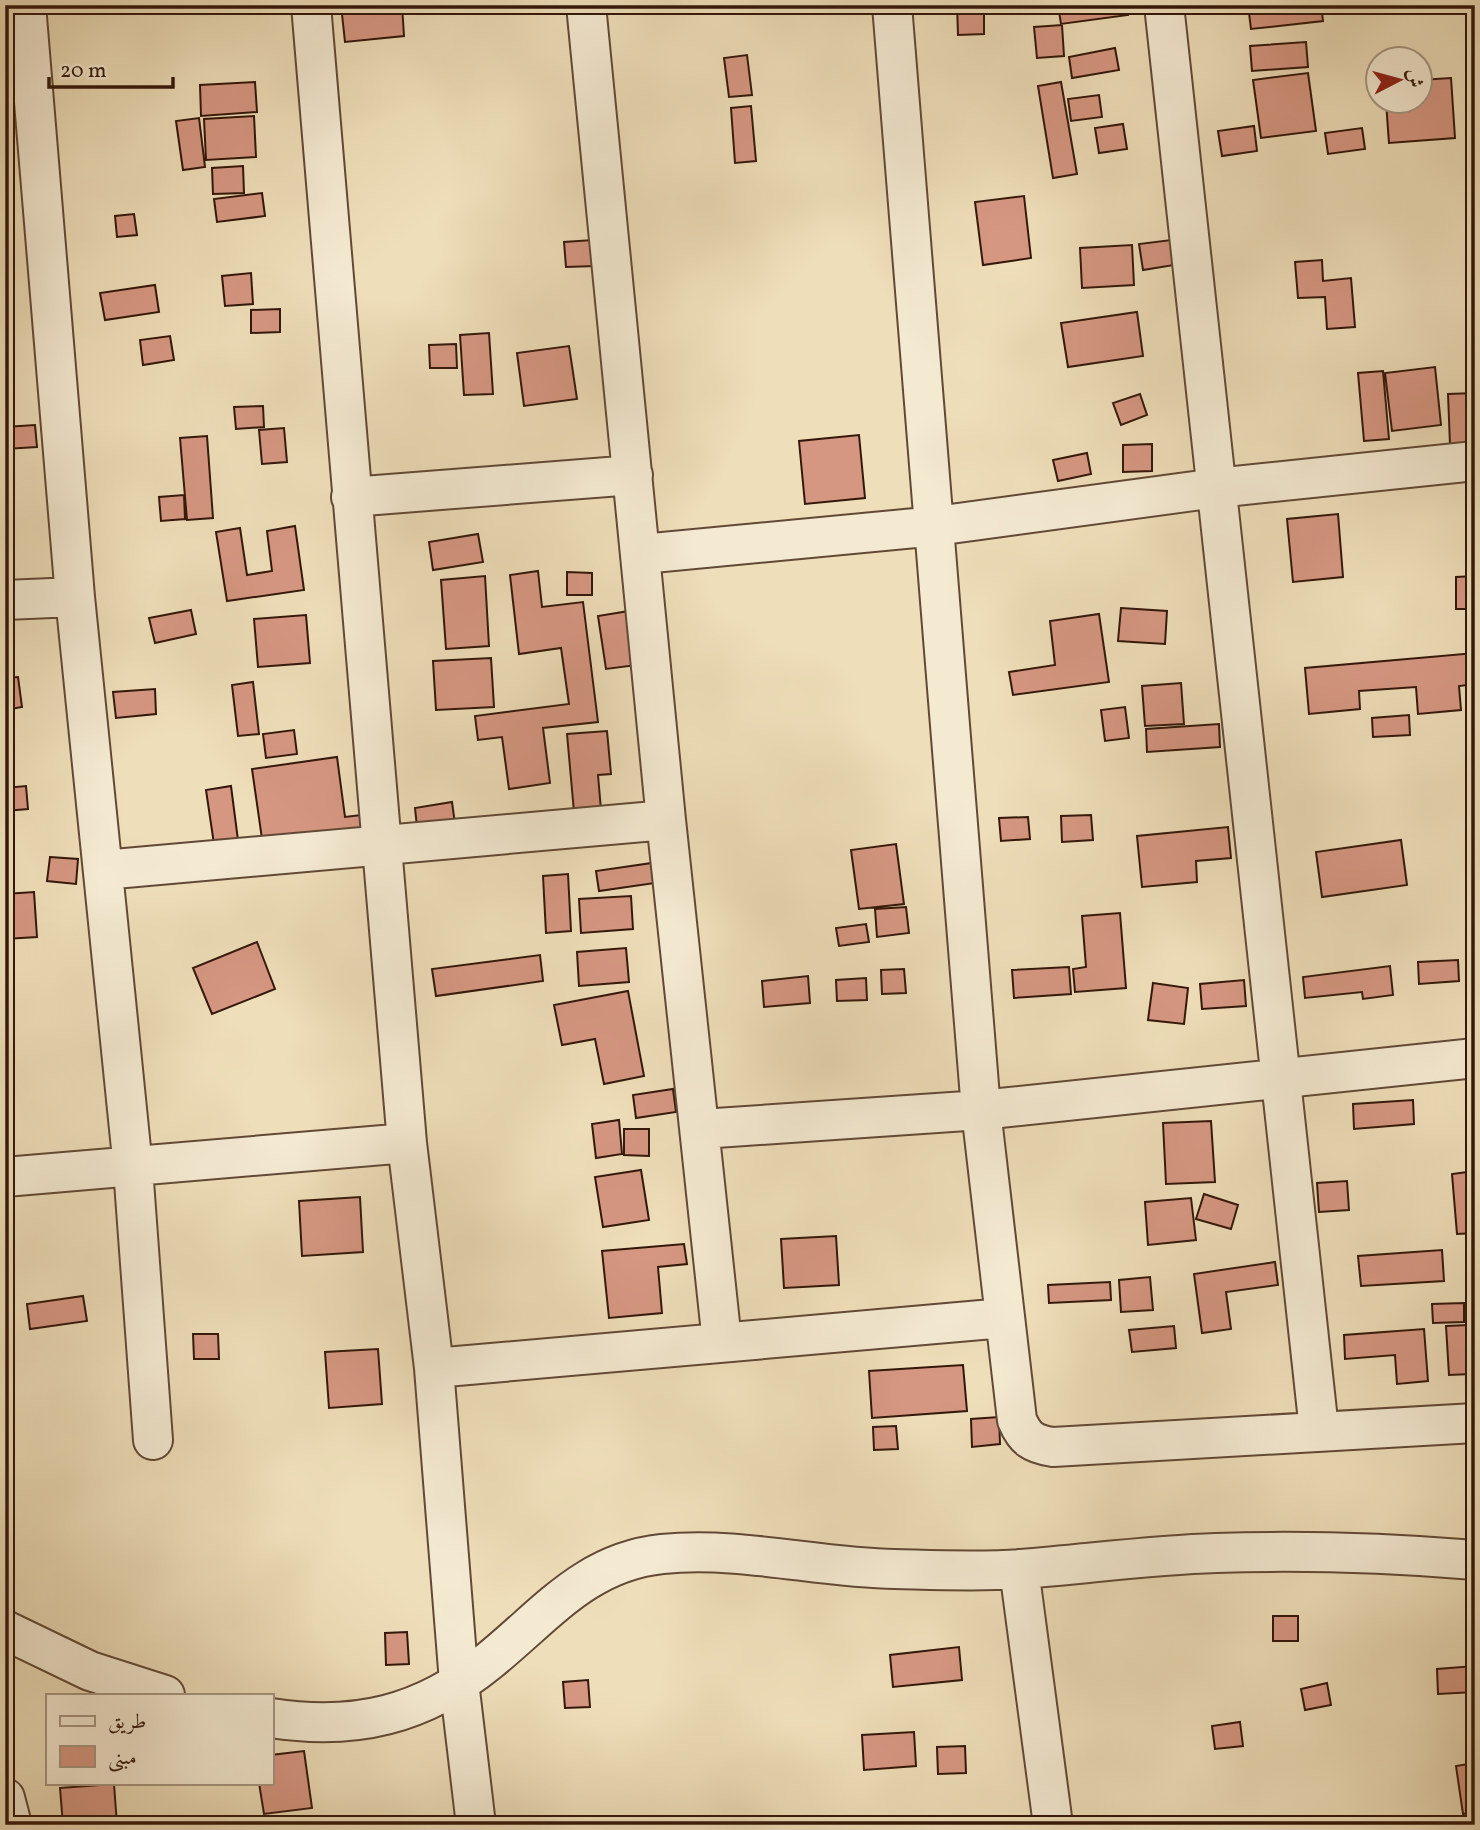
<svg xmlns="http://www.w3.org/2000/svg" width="1480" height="1830" font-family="Vollkorn,Amiri,serif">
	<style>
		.building { fill: #d69782; stroke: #33170a; stroke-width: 2 }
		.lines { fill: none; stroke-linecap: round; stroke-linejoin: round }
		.minor-casing { stroke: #624936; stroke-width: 42 }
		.minor { stroke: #f4ead2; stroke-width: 38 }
	</style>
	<rect width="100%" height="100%" fill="#eedeb9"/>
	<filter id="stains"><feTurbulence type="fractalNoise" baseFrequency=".00286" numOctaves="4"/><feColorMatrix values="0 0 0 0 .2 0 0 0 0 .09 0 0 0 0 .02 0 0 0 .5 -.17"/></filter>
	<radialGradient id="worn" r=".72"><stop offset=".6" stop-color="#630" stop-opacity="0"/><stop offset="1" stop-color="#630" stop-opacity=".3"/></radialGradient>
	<path class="building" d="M 341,5 L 402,5 L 404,36 L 345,42 Z
		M 957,5 L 984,5 L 984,34 L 958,35 Z
		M 1058,5 L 1126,5 L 1128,15 L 1061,24 Z
		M 1248,5 L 1321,5 L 1323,21 L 1251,29 Z
		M 1062,25 L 1064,56 L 1037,58 L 1034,27 Z
		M 1306,42 L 1308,67 L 1252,71 L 1250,46 Z
		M 1115,48 L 1119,70 L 1072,78 L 1069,57 Z
		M 747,55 L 752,95 L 729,97 L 724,58 Z
		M 1308,73 L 1316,131 L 1261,138 L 1253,80 Z
		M 1451,78 L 1455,138 L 1389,143 L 1386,102 L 1420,102 L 1420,80 Z
		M 255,82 L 257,112 L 201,116 L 200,85 Z
		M 1061,82 L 1077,174 L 1053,178 L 1038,86 Z
		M 1099,95 L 1102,117 L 1071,121 L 1068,99 Z
		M 751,106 L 756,161 L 735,163 L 731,108 Z
		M 254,116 L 256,157 L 206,160 L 204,119 Z
		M 199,118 L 205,167 L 183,170 L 176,121 Z
		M 1123,124 L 1127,149 L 1099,153 L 1095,128 Z
		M 1254,126 L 1257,151 L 1222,156 L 1218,131 Z
		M 1362,128 L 1365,149 L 1328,154 L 1325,133 Z
		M 243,166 L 244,193 L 213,194 L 212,168 Z
		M 262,193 L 265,216 L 217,222 L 214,199 Z
		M 1024,196 L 1031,258 L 983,265 L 975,202 Z
		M 134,214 L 137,235 L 117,237 L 115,216 Z
		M 593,240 L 595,266 L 566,267 L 564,242 Z
		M 1171,240 L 1174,265 L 1143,270 L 1139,244 Z
		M 1132,245 L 1134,285 L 1082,288 L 1080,248 Z
		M 1322,260 L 1323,281 L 1351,278 L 1355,327 L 1327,329 L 1325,297 L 1298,298 L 1295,262 Z
		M 251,273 L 253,304 L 225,306 L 222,276 Z
		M 155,285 L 159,312 L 105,320 L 100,293 Z
		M 280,309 L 280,332 L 251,333 L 251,310 Z
		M 1137,312 L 1143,356 L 1068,367 L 1061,323 Z
		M 489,333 L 493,394 L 464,395 L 460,335 Z
		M 170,336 L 174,360 L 143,365 L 140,340 Z
		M 456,344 L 457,368 L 430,368 L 429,345 Z
		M 569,346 L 577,399 L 524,406 L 517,353 Z
		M 1435,367 L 1441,425 L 1392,431 L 1385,373 Z
		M 1383,371 L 1389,439 L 1364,441 L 1358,373 Z
		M 1475,393 L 1475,444 L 1450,445 L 1448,394 Z
		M 1140,394 L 1147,415 L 1121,425 L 1113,403 Z
		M 263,406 L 264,427 L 236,429 L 234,407 Z
		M 35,425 L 37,447 L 5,449 L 5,427 Z
		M 284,428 L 287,462 L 262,464 L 259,430 Z
		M 859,435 L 865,498 L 805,504 L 799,441 Z
		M 207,436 L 213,518 L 187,520 L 180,438 Z
		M 1152,444 L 1152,471 L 1123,472 L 1123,445 Z
		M 1087,453 L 1091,474 L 1058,481 L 1053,460 Z
		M 184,495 L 185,519 L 161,521 L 159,497 Z
		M 1338,514 L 1343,577 L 1293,582 L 1287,519 Z
		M 295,526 L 304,590 L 227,601 L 216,532 L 240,528 L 247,575 L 272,571 L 267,531 Z
		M 478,534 L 483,562 L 433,570 L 429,542 Z
		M 538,571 L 542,607 L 583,602 L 598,722 L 543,728 L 550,783 L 509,789 L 502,737 L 478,740 L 475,716 L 569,704 L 561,648 L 519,654 L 510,575 Z
		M 567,572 L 592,573 L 592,595 L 567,595 Z
		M 485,576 L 489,646 L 446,649 L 441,580 Z
		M 1475,576 L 1475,609 L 1456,609 L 1456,577 Z
		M 1121,608 L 1167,611 L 1165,644 L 1118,641 Z
		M 191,610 L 196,634 L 155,643 L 149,618 Z
		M 629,611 L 637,665 L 606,669 L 598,616 Z
		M 1099,614 L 1109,682 L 1013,695 L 1009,672 L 1055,665 L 1050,621 Z
		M 306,615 L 310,663 L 258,667 L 254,619 Z
		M 5,633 L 13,633 L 14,664 L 5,664 Z
		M 1475,653 L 1475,684 L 1459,686 L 1461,710 L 1418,714 L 1416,687 L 1359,691 L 1360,709 L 1309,714 L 1305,668 Z
		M 491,658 L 494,707 L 436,710 L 433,661 Z
		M 18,677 L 22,707 L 5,710 L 5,678 Z
		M 253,682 L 259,734 L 238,736 L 232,685 Z
		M 1181,683 L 1184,724 L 1145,726 L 1142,686 Z
		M 155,689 L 156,714 L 116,718 L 113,692 Z
		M 1125,707 L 1129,738 L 1105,741 L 1101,710 Z
		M 1409,715 L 1410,735 L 1373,737 L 1372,718 Z
		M 1219,724 L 1220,747 L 1147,752 L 1146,729 Z
		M 294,730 L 297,754 L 266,758 L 263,734 Z
		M 607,731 L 611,774 L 598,775 L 601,810 L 574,812 L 567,734 Z
		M 337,757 L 345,817 L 370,814 L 344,861 L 263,846 L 252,769 Z
		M 5,763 L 12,763 L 14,784 L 5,785 Z
		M 26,786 L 28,809 L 5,811 L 5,788 Z
		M 231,786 L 239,848 L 215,851 L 206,790 Z
		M 452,802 L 456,831 L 418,836 L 415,808 Z
		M 1091,815 L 1093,840 L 1062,842 L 1061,816 Z
		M 1028,817 L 1030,839 L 1001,841 L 999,818 Z
		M 1228,827 L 1231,858 L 1196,861 L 1197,882 L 1142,887 L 1137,836 Z
		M 1401,840 L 1407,885 L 1322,897 L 1316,852 Z
		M 896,844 L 904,904 L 859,909 L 851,850 Z
		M 50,857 L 78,859 L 76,884 L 47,881 Z
		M 652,863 L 655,883 L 599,891 L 596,871 Z
		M 568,874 L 571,931 L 546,933 L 543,876 Z
		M 34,892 L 37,937 L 5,939 L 5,894 Z
		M 631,896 L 633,929 L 581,933 L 579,899 Z
		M 906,907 L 909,933 L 877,937 L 875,909 Z
		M 1120,913 L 1126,988 L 1075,992 L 1073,969 L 1086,967 L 1082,916 Z
		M 866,924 L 869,942 L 839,946 L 836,928 Z
		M 257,942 L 275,989 L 212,1014 L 193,968 Z
		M 626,948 L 629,982 L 579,986 L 577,952 Z
		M 540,955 L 543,981 L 436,996 L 432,969 Z
		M 1458,960 L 1459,981 L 1419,984 L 1418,962 Z
		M 1390,966 L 1393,995 L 1363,999 L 1362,992 L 1305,998 L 1303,977 Z
		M 1069,967 L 1071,994 L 1014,998 L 1012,970 Z
		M 904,969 L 906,993 L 882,994 L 881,970 Z
		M 808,976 L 810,1003 L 764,1007 L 762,981 Z
		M 866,978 L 867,1000 L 837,1001 L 836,980 Z
		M 1475,978 L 1475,1006 L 1472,1006 L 1469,979 Z
		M 1244,980 L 1246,1006 L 1202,1009 L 1200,984 Z
		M 1153,983 L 1188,988 L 1184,1024 L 1148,1020 Z
		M 628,991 L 644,1076 L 604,1084 L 595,1039 L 562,1045 L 554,1005 Z
		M 673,1089 L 676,1112 L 636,1118 L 633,1095 Z
		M 1413,1100 L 1414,1124 L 1354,1129 L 1353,1104 Z
		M 619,1120 L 622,1154 L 596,1158 L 592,1124 Z
		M 1211,1121 L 1215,1182 L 1166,1184 L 1163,1123 Z
		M 624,1129 L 649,1129 L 649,1156 L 624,1155 Z
		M 641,1170 L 649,1220 L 603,1227 L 595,1177 Z
		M 1475,1171 L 1475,1233 L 1457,1234 L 1452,1174 Z
		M 1347,1181 L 1349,1210 L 1319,1212 L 1317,1183 Z
		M 1204,1194 L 1238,1205 L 1231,1229 L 1196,1219 Z
		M 360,1197 L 363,1252 L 302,1256 L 299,1201 Z
		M 1191,1198 L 1196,1240 L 1148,1245 L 1145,1202 Z
		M 836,1236 L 839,1285 L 784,1288 L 781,1239 Z
		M 684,1244 L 687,1264 L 658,1267 L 662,1313 L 609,1318 L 602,1251 Z
		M 1469,1248 L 1475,1248 L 1475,1303 L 1472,1304 Z
		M 1442,1250 L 1444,1281 L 1361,1286 L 1358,1256 Z
		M 1275,1262 L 1278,1285 L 1226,1292 L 1231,1329 L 1202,1333 L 1194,1274 Z
		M 1150,1277 L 1153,1310 L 1121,1312 L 1119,1280 Z
		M 1110,1282 L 1111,1300 L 1049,1303 L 1048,1285 Z
		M 83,1296 L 87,1321 L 30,1329 L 27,1304 Z
		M 1464,1303 L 1464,1322 L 1433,1323 L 1432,1304 Z
		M 1468,1325 L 1471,1374 L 1449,1375 L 1446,1326 Z
		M 1174,1326 L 1176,1348 L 1132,1352 L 1129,1330 Z
		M 1424,1329 L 1428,1381 L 1397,1384 L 1395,1355 L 1345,1359 L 1344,1335 Z
		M 193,1334 L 218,1334 L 219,1359 L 194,1359 Z
		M 378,1349 L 382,1404 L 329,1408 L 325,1352 Z
		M 963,1365 L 967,1411 L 872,1418 L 869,1371 Z
		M 5,1396 L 8,1396 L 10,1426 L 5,1427 Z
		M 999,1417 L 1000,1444 L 972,1447 L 971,1419 Z
		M 896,1426 L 898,1449 L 874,1450 L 873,1427 Z
		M 1273,1616 L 1298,1616 L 1298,1641 L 1273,1641 Z
		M 407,1632 L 409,1664 L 386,1665 L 385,1633 Z
		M 959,1647 L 962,1680 L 893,1687 L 890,1655 Z
		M 1475,1666 L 1475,1692 L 1438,1694 L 1437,1669 Z
		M 588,1680 L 590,1707 L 565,1708 L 563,1682 Z
		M 1327,1683 L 1331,1705 L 1305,1710 L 1301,1689 Z
		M 1240,1722 L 1243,1746 L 1215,1749 L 1212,1726 Z
		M 914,1732 L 916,1766 L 864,1770 L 862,1735 Z
		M 965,1746 L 966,1773 L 938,1774 L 937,1747 Z
		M 304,1751 L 312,1808 L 264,1814 L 259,1783 L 271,1783 L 271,1755 Z
		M 1475,1763 L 1475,1812 L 1463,1814 L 1456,1766 Z
		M 114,1784 L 117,1825 L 63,1825 L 60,1788 Z"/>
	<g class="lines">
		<g class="minor-casing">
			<path id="minor" d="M 26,5 L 75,597 L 133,1168 L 153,1440
				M 311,5 L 407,1143 L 434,1368 L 459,1682 L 476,1825
				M 586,5 L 666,820 L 722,1342
				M 892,5 L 981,1110 L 1017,1420 C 1025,1439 1033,1444 1053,1447 L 1475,1423
				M 1164,5 L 1319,1430
				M 351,497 L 633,475
				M 642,554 L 936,526 L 1216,488 L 1475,461
				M 5,600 L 75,597
				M 103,870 L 666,820
				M 701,1129 L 981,1110 L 1475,1058
				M 5,1177 L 407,1143
				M 434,1368 L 1004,1318
				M 1019,1569 L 1053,1825
				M 5,1630 L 90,1671 L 165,1695
				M 271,1718 C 355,1731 423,1715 489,1661 C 545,1616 585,1562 662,1554 C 740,1546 818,1568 895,1569 C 936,1570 980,1572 1021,1569 C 1086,1564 1151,1555 1216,1553 C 1302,1550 1389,1553 1475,1560
				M 5,1798 L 12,1825"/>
		</g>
		<use href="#minor" class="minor"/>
	</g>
	<rect width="1480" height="1830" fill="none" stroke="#eedeb9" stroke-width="28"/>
	<rect x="7" y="7" width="1466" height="1816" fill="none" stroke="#33170a" stroke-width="3.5"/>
	<rect x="14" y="14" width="1452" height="1802" fill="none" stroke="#33170a" stroke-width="2"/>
	<rect x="46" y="1694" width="228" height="91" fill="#f4ead2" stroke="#a79682" stroke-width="2"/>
	<rect x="60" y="1716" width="35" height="10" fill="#f4ead2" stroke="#a79682" stroke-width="2"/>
	<text x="108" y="1728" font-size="21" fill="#33170a">طريق</text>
	<rect x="60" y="1746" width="35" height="21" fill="#d69782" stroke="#a79682" stroke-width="2"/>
	<text x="108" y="1764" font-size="21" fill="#33170a">مبنى</text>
	<g transform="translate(1399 80) rotate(84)"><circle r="33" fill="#f4ead2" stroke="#a79682" stroke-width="2"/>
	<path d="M0-5L12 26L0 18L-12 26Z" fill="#8f2418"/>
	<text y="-10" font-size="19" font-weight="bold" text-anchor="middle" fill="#33170a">ش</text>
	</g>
	<path d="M49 77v10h124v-10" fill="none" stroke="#33170a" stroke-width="3.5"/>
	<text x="60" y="77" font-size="21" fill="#33170a" stroke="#f4ead2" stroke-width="5" paint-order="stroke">20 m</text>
	<rect width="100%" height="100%" filter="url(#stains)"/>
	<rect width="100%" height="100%" fill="url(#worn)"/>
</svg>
